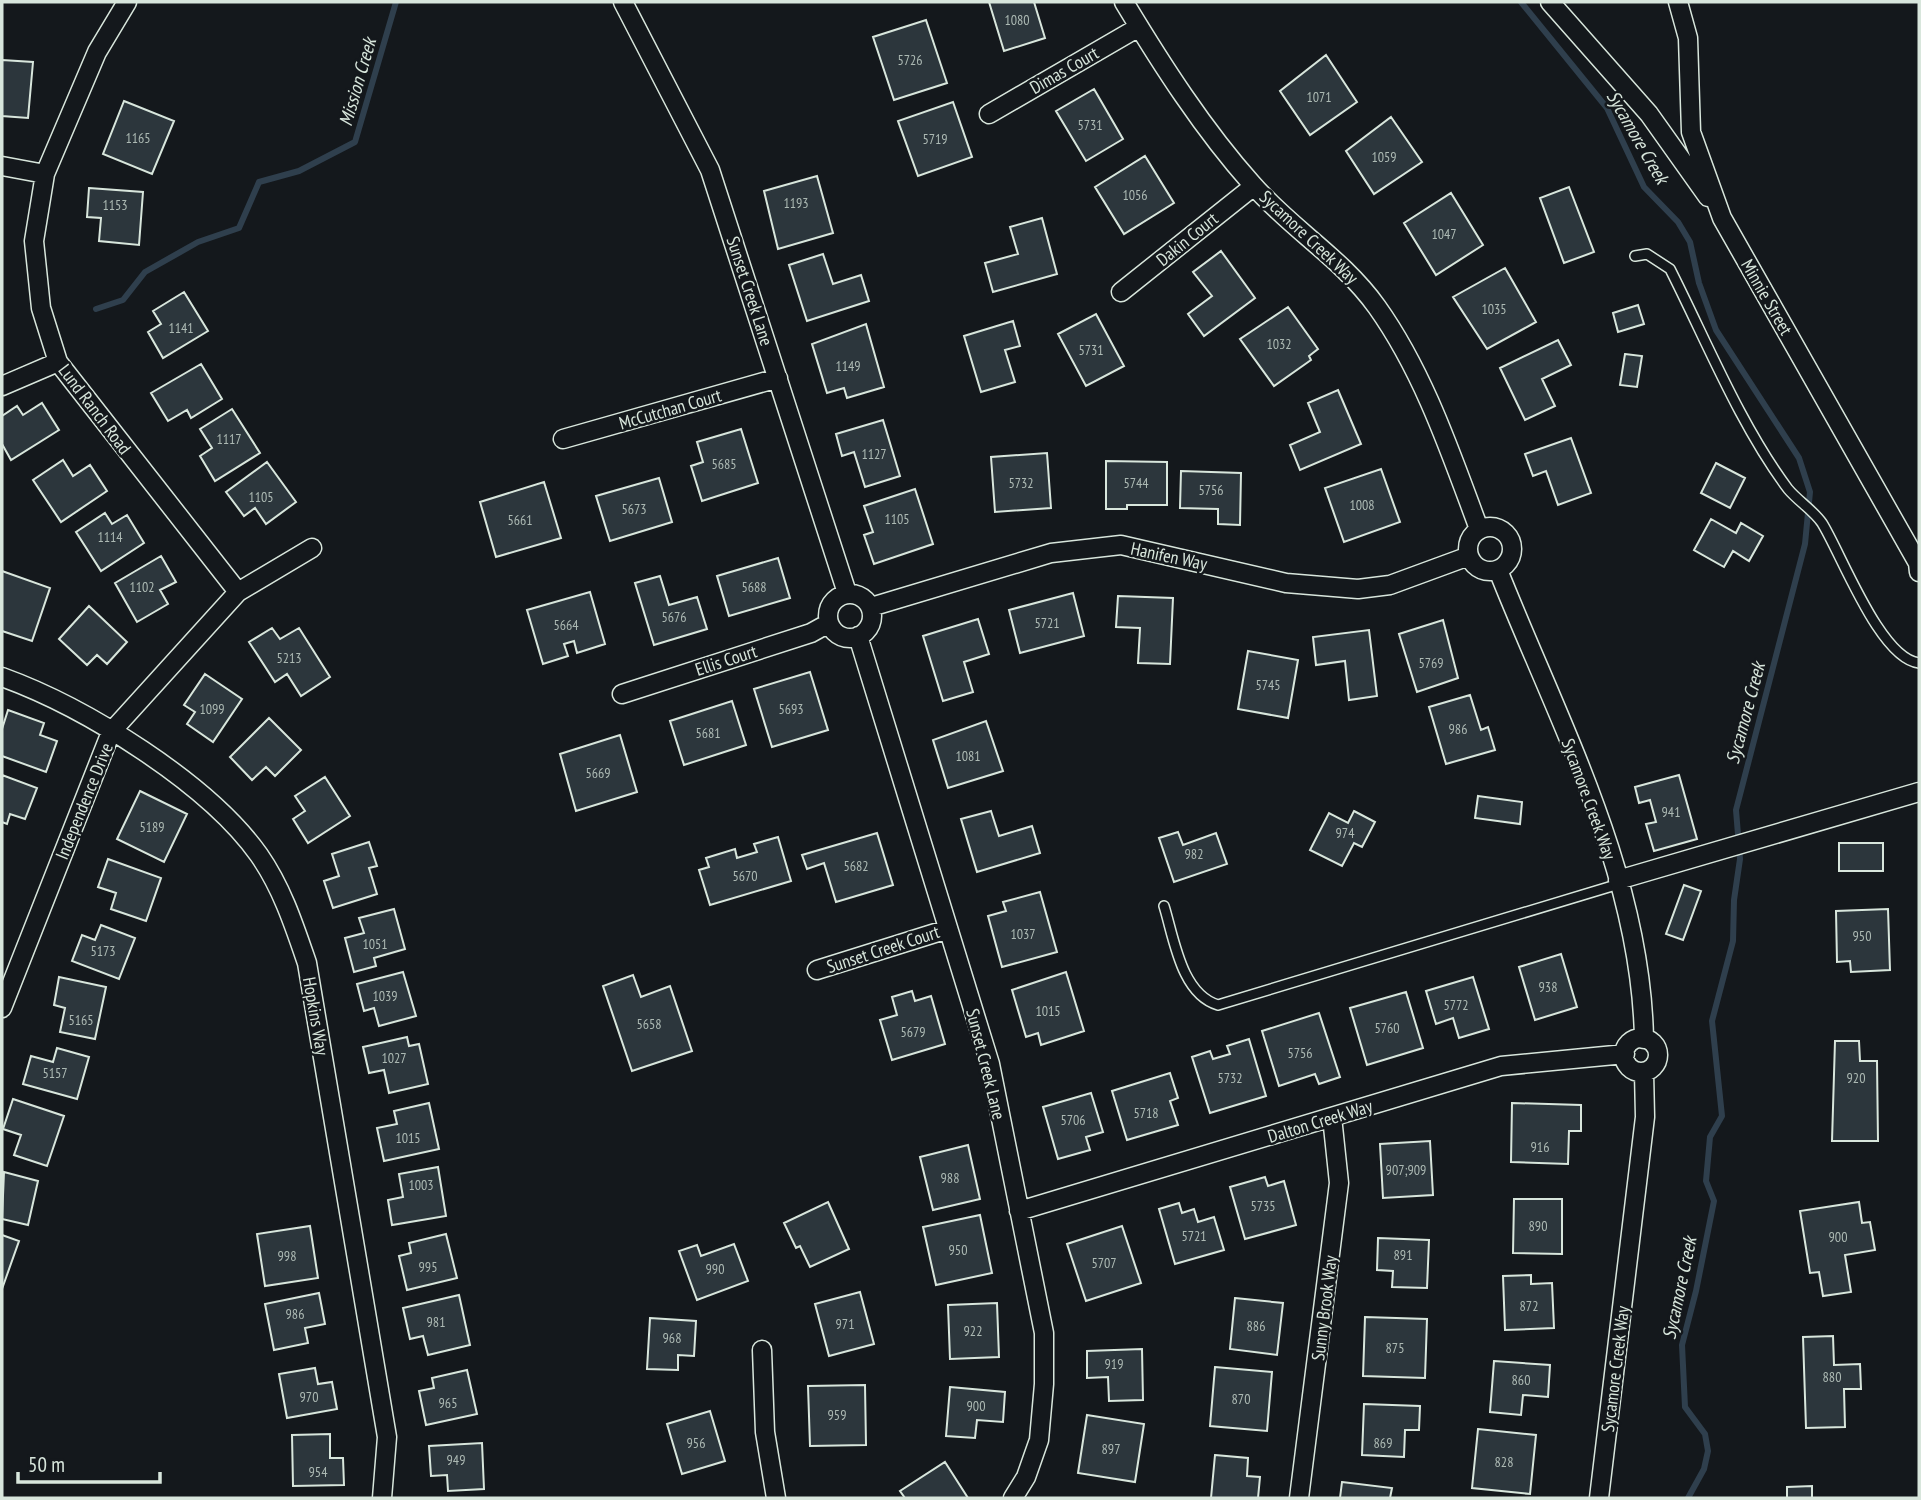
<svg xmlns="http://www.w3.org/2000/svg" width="1921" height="1500" font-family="'PT Sans Narrow',sans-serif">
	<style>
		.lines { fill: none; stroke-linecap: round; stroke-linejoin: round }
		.stream { stroke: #2f3f4d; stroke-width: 6 }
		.building { fill: #2c363c; stroke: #d8e6dc; stroke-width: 2 }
		.service-casing { stroke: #d8e6dc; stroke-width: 12 }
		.minor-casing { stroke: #d8e6dc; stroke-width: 21 }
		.service { stroke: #14181c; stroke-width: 9 }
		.minor { stroke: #14181c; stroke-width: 18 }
		.labels { text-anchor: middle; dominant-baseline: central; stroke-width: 5; stroke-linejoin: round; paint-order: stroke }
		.number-label { font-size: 14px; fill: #adbab4 }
		.street-label { font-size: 18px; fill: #d8e6dc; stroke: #14181c }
		.water-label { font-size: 19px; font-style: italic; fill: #d8e6dc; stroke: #14181c }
	</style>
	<rect width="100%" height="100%" fill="#14181c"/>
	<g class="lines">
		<path class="stream" d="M 1521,2 L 1607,108 L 1644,187 L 1678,222 L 1690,242 L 1699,283 L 1716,330 L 1799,458 L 1810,492 L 1805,544 L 1736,810 L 1740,859 L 1734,900 L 1733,941 L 1712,1021 L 1722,1116 L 1710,1137 L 1706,1181 L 1714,1201 L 1696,1291 L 1682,1345 L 1685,1407 L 1705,1434 L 1708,1451 L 1704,1469 L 1688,1498
			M 96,309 L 123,300 L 145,272 L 198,242 L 239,228 L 259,182 L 299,171 L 355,142 L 396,2"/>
	</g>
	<path class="building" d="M 989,2 L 1034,2 L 1045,38 L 1004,51 Z
		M 926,20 L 947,83 L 894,100 L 873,37 Z
		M 1326,55 L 1357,102 L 1310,135 L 1280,91 Z
		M 2,60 L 33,62 L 28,118 L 2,116 Z
		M 1094,89 L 1123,139 L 1086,161 L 1056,111 Z
		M 124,101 L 174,121 L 152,174 L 103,154 Z
		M 953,102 L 972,157 L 918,176 L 898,121 Z
		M 1391,117 L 1422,162 L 1374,194 L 1346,151 Z
		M 1145,156 L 1174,203 L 1124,234 L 1095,187 Z
		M 817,176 L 833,233 L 778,249 L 764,191 Z
		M 1569,187 L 1594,252 L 1564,263 L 1540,198 Z
		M 89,188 L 143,192 L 139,245 L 99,241 L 101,218 L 87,217 Z
		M 1451,193 L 1483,245 L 1436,275 L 1404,223 Z
		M 1042,218 L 1057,274 L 993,292 L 985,263 L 1018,254 L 1010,227 Z
		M 1221,251 L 1255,298 L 1204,336 L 1188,314 L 1212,296 L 1193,272 Z
		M 823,254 L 833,284 L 861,275 L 869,301 L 807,321 L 789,265 Z
		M 1505,268 L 1536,322 L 1487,349 L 1453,297 Z
		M 184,292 L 208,331 L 163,358 L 148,332 L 161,324 L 153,311 Z
		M 1638,305 L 1644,324 L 1618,332 L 1613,313 Z
		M 1288,307 L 1318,349 L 1309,356 L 1311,360 L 1274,386 L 1240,339 Z
		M 1096,314 L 1124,366 L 1086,386 L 1058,334 Z
		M 1013,321 L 1020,346 L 1005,350 L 1015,382 L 981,392 L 964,336 Z
		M 866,324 L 884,387 L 847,398 L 844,388 L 827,393 L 812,344 Z
		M 1558,340 L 1571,365 L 1542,379 L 1555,406 L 1525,420 L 1500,368 Z
		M 1625,354 L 1642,356 L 1637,387 L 1620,385 Z
		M 201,364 L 222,399 L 191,418 L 187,410 L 168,421 L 151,393 Z
		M 1338,390 L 1361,444 L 1300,470 L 1290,445 L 1320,432 L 1308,403 Z
		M 42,403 L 59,430 L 11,460 L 2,444 L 2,416 L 17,406 L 23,415 Z
		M 232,409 L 260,453 L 215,481 L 200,456 L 212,448 L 200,429 Z
		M 883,420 L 900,476 L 865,487 L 854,452 L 842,456 L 836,434 Z
		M 741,429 L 758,483 L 702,501 L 691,466 L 703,462 L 697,442 Z
		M 1571,438 L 1591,493 L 1558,505 L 1546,471 L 1533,476 L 1525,454 Z
		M 1047,453 L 1051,508 L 995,512 L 991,457 Z
		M 63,460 L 73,476 L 90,465 L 107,491 L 61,522 L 33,480 Z
		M 1106,461 L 1167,462 L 1167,505 L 1127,505 L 1127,509 L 1106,509 Z
		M 267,462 L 296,502 L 266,524 L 255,508 L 244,516 L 226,492 Z
		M 1716,463 L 1745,478 L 1730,508 L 1701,493 Z
		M 1381,469 L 1400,522 L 1344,542 L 1325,488 Z
		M 1181,471 L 1241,473 L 1240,525 L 1218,524 L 1218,509 L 1180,508 Z
		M 659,478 L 672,522 L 610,541 L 596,496 Z
		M 544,482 L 561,538 L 496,557 L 480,502 Z
		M 915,489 L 933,544 L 874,564 L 864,535 L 873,532 L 864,506 Z
		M 105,513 L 112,524 L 127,515 L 144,543 L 101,571 L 76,532 Z
		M 1711,519 L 1736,533 L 1741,523 L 1763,536 L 1749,561 L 1733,551 L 1724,567 L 1694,550 Z
		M 161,556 L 176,582 L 160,590 L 168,604 L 137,622 L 115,583 Z
		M 778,558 L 790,598 L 729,616 L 717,576 Z
		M 2,571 L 50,588 L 32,641 L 2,631 Z
		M 660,576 L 669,605 L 697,597 L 707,629 L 654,645 L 635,583 Z
		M 590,592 L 605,644 L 577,653 L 574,641 L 564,644 L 568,656 L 543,664 L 527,610 Z
		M 1073,593 L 1084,636 L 1020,653 L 1009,610 Z
		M 1118,596 L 1173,598 L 1170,664 L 1138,663 L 1140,628 L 1116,627 Z
		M 89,606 L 127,642 L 107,664 L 97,655 L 87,665 L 59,639 Z
		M 978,619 L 989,654 L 964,662 L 973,692 L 943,701 L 923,636 Z
		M 1443,620 L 1458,678 L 1417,692 L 1399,634 Z
		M 272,628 L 280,639 L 299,628 L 330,677 L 301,696 L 287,674 L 275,682 L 249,642 Z
		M 1369,630 L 1377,696 L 1349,700 L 1345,661 L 1316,665 L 1313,637 Z
		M 1248,651 L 1298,660 L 1288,718 L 1238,709 Z
		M 810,672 L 828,730 L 772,747 L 754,689 Z
		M 205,674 L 242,699 L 213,742 L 187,724 L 195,712 L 184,705 Z
		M 1470,695 L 1481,730 L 1488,727 L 1495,750 L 1446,764 L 1429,707 Z
		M 732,701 L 746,745 L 684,765 L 670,721 Z
		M 8,710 L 44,723 L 40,735 L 57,741 L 46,772 L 2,756 L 2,729 Z
		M 269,718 L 301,750 L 275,776 L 266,767 L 252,780 L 230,757 Z
		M 986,721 L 1003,771 L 948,788 L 933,740 Z
		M 620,735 L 637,792 L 576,811 L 560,754 Z
		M 2,775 L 37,788 L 25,819 L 10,814 L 7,824 L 2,822 Z
		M 1679,775 L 1697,839 L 1654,851 L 1646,824 L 1656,822 L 1650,800 L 1639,803 L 1635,787 Z
		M 325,777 L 350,816 L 308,843 L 293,819 L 305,811 L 295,796 Z
		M 140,791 L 187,814 L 164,862 L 117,839 Z
		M 1478,796 L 1522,802 L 1520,824 L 1475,818 Z
		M 991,811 L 999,836 L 1032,826 L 1040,853 L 977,872 L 961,819 Z
		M 1354,811 L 1375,822 L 1362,847 L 1354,843 L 1342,866 L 1310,850 L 1329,813 L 1348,823 Z
		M 1178,832 L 1183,845 L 1216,833 L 1227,864 L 1174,882 L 1159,838 Z
		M 877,833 L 893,885 L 836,902 L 824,863 L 807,869 L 802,855 Z
		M 778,837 L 791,881 L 710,905 L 699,870 L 709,867 L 706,858 L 735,849 L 737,858 L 757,852 L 754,844 Z
		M 369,842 L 377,866 L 369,868 L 377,894 L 333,908 L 324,881 L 339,876 L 332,854 Z
		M 1839,843 L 1883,843 L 1883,871 L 1839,871 Z
		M 108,859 L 161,878 L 146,921 L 111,909 L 116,893 L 98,887 Z
		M 1684,885 L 1701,891 L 1683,940 L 1666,934 Z
		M 1040,892 L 1057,952 L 1002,967 L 988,916 L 1006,911 L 1003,902 Z
		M 394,909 L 405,949 L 374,958 L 376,966 L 354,972 L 345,938 L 364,933 L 359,918 Z
		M 1888,909 L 1890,970 L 1851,972 L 1850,961 L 1837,962 L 1836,911 Z
		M 101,925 L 135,938 L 119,979 L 72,961 L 82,935 L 95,940 Z
		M 1561,954 L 1577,1007 L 1535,1020 L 1519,967 Z
		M 403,972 L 416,1016 L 379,1026 L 374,1008 L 364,1011 L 357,984 Z
		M 1066,972 L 1084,1031 L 1041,1045 L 1038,1033 L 1026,1037 L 1012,990 Z
		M 633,975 L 641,997 L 670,986 L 692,1051 L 632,1071 L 603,986 Z
		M 59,977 L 106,987 L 95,1039 L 60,1032 L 65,1008 L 54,1005 Z
		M 1473,977 L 1489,1029 L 1459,1038 L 1453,1018 L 1436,1024 L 1426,991 Z
		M 912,991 L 915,1001 L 931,996 L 945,1044 L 892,1060 L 880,1020 L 897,1015 L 892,997 Z
		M 1406,992 L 1423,1048 L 1367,1065 L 1350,1008 Z
		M 1319,1013 L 1340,1077 L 1319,1084 L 1315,1074 L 1279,1086 L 1262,1031 Z
		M 407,1037 L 409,1046 L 419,1044 L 428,1084 L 389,1093 L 384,1070 L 369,1073 L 363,1047 Z
		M 1249,1039 L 1266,1096 L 1210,1113 L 1192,1057 L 1210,1051 L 1213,1059 L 1230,1054 L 1227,1046 Z
		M 1835,1041 L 1859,1041 L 1860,1061 L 1877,1061 L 1878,1141 L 1832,1141 Z
		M 57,1048 L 89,1057 L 77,1099 L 23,1084 L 31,1056 L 53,1062 Z
		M 1170,1073 L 1178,1098 L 1170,1101 L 1178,1125 L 1127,1140 L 1112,1091 Z
		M 1091,1093 L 1103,1132 L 1086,1137 L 1090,1150 L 1058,1159 L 1043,1107 Z
		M 13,1099 L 64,1116 L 47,1166 L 14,1155 L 21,1135 L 3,1129 Z
		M 429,1103 L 439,1149 L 384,1161 L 377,1128 L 397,1124 L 394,1111 Z
		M 1512,1103 L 1581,1105 L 1581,1131 L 1569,1131 L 1568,1164 L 1511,1162 Z
		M 1430,1141 L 1433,1195 L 1383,1198 L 1380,1144 Z
		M 968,1145 L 980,1199 L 933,1210 L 920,1157 Z
		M 438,1167 L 446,1216 L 392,1225 L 388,1200 L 403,1197 L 399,1174 Z
		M 4,1172 L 38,1181 L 28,1225 L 2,1219 Z
		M 1265,1177 L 1268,1186 L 1284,1181 L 1296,1225 L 1245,1239 L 1230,1187 Z
		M 1514,1199 L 1562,1199 L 1562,1254 L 1513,1253 Z
		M 828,1202 L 849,1249 L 810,1267 L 800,1246 L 796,1248 L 784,1223 Z
		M 1859,1202 L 1862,1223 L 1870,1222 L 1875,1250 L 1845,1255 L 1851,1292 L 1823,1296 L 1819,1272 L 1810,1273 L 1800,1211 Z
		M 1179,1203 L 1182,1213 L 1194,1209 L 1198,1222 L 1214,1217 L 1224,1250 L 1175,1264 L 1159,1209 Z
		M 980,1215 L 992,1273 L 936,1285 L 923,1227 Z
		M 310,1226 L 318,1278 L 265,1286 L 257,1234 Z
		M 1122,1226 L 1141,1283 L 1086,1301 L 1067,1244 Z
		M 446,1234 L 457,1278 L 407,1290 L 399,1256 L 411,1253 L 409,1243 Z
		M 2,1235 L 19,1241 L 2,1289 Z
		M 1378,1238 L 1429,1240 L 1427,1288 L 1392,1287 L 1393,1271 L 1377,1270 Z
		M 734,1244 L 748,1281 L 697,1300 L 679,1251 L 697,1245 L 701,1256 Z
		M 1531,1275 L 1531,1284 L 1552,1283 L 1554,1328 L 1505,1330 L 1503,1276 Z
		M 860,1292 L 874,1344 L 829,1356 L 815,1304 Z
		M 319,1293 L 325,1324 L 305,1328 L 308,1343 L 274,1350 L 265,1304 Z
		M 459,1295 L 470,1345 L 428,1355 L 423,1336 L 410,1339 L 403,1308 Z
		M 1235,1298 L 1283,1303 L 1277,1355 L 1230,1349 Z
		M 997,1303 L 999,1357 L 950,1359 L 948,1305 Z
		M 1365,1317 L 1427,1319 L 1425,1378 L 1363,1376 Z
		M 650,1318 L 696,1321 L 694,1356 L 678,1355 L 678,1370 L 647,1369 Z
		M 1833,1336 L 1834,1365 L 1860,1364 L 1861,1389 L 1844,1389 L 1845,1427 L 1806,1428 L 1803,1337 Z
		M 1142,1349 L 1143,1400 L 1109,1401 L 1108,1377 L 1087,1378 L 1087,1351 Z
		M 1494,1361 L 1550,1365 L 1548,1397 L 1523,1395 L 1521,1415 L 1490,1412 Z
		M 1215,1367 L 1272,1372 L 1267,1431 L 1210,1426 Z
		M 315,1368 L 318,1384 L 332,1382 L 337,1409 L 287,1418 L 279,1374 Z
		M 467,1370 L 477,1414 L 426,1425 L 419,1391 L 434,1388 L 432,1378 Z
		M 865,1385 L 866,1445 L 810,1446 L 808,1386 Z
		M 950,1387 L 1005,1392 L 1003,1422 L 977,1420 L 975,1438 L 946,1436 Z
		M 1364,1404 L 1420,1406 L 1419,1430 L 1405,1430 L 1404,1457 L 1362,1455 Z
		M 710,1411 L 725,1461 L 682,1474 L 667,1424 Z
		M 1087,1415 L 1144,1424 L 1135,1482 L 1078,1473 Z
		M 1478,1429 L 1536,1435 L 1530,1494 L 1472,1488 Z
		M 330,1434 L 330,1458 L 343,1458 L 344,1485 L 293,1486 L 292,1435 Z
		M 482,1443 L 484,1489 L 448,1491 L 447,1475 L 431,1476 L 429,1446 Z
		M 1215,1455 L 1248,1458 L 1247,1476 L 1260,1477 L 1258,1498 L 1211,1498 Z
		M 945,1462 L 968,1498 L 905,1498 L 900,1491 Z
		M 1342,1482 L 1392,1488 L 1390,1498 L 1340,1498 Z
		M 1812,1486 L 1812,1498 L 1787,1498 L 1787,1487 Z"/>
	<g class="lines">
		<g class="service-casing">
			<path id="service" d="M 1635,256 L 1647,254 L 1670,269 C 1706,340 1740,425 1788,489 C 1798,501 1813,510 1822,523 C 1841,553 1880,659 1919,663
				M 1164,906 C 1174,938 1181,994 1218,1005 L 1619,884"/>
		</g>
		<g class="minor-casing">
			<path id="minor" d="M 127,2 L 97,52 L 45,174 L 34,241 L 41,308 L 58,362 L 238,592
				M 623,2 L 710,170 L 847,593
				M 1124,2 C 1162,65 1203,129 1252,184 C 1291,229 1342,258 1377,307 C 1424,373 1451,454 1479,529
				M 1550,2 L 1649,114 L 1708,197
				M 1678,2 L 1688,38 L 1691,132 L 1722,218 L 1918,563 L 1919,572
				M 989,114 L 1139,27
				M 2,166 L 45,174
				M 1121,292 L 1254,186
				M 2,386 L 58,362
				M 563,439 L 778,378
				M1468 549a22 22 0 1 1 44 0a22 22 0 1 1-44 0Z
				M 1498,570 C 1558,721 1641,873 1644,1039
				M828 616a22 22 0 1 1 44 0a22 22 0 1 1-44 0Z
				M 871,607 L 1051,553 L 1121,545 L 1286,583 L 1358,589 L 1390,585 L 1469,556
				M 858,636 L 990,1064 L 1044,1333 L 1044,1384 L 1039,1440 L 1026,1477 L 1013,1498
				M 2,677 C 85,707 208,783 259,855 C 282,888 294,925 307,963 L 387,1437 L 382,1498
				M 622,694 L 811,633 L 829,623
				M 1618,880 L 1919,792
				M 817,970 L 948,929
				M 2,1008 L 111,732 L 238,592 L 312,548
				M1624 1055a17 17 0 1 1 34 0a17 17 0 1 1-34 0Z
				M 1019,1211 L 1501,1066 L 1625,1054
				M 762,1350 L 765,1432 L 776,1498
				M 1299,1498 L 1339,1183 L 1332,1117
				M 1599,1498 L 1645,1117 L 1644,1072"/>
		</g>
		<use href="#service" class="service"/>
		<use href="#minor" class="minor"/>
	</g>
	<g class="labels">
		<g class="number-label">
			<text x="1017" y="20">1080</text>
			<text x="910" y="60">5726</text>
			<text x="1319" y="97">1071</text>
			<text x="1090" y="125">5731</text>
			<text x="138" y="138">1165</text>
			<text x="935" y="139">5719</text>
			<text x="1384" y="157">1059</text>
			<text x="1135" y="195">1056</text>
			<text x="796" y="203">1193</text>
			<text x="115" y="205">1153</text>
			<text x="1444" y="234">1047</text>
			<text x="1494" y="309">1035</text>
			<text x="181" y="328">1141</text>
			<text x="1279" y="344">1032</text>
			<text x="1091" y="350">5731</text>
			<text x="848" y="366">1149</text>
			<text x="229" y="439">1117</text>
			<text x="874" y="454">1127</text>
			<text x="724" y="464">5685</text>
			<text x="1021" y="483">5732</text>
			<text x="1136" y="483">5744</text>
			<text x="1211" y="490">5756</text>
			<text x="261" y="497">1105</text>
			<text x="1362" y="505">1008</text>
			<text x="634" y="509">5673</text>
			<text x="897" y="519">1105</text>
			<text x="520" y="520">5661</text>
			<text x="110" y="537">1114</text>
			<text x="142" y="587">1102</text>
			<text x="754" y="587">5688</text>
			<text x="674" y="617">5676</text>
			<text x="1047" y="623">5721</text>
			<text x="566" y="625">5664</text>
			<text x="289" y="658">5213</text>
			<text x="1431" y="663">5769</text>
			<text x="1268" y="685">5745</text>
			<text x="212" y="709">1099</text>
			<text x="791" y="709">5693</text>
			<text x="1458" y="729">986</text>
			<text x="708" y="733">5681</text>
			<text x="968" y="756">1081</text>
			<text x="598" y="773">5669</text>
			<text x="1671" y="812">941</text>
			<text x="152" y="827">5189</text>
			<text x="1345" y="833">974</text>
			<text x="1194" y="854">982</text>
			<text x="856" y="866">5682</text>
			<text x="745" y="876">5670</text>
			<text x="1023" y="934">1037</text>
			<text x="1862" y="936">950</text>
			<text x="375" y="944">1051</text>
			<text x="103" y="951">5173</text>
			<text x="1548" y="987">938</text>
			<text x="385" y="996">1039</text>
			<text x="1456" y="1005">5772</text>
			<text x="1048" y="1011">1015</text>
			<text x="81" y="1020">5165</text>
			<text x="649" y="1024">5658</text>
			<text x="1387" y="1028">5760</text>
			<text x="913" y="1032">5679</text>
			<text x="1300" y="1053">5756</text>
			<text x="394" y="1058">1027</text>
			<text x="55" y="1073">5157</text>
			<text x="1230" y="1078">5732</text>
			<text x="1856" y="1078">920</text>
			<text x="1146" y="1113">5718</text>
			<text x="1073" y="1120">5706</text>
			<text x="408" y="1138">1015</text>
			<text x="1540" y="1147">916</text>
			<text x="1406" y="1170">907;909</text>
			<text x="950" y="1178">988</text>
			<text x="421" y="1185">1003</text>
			<text x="1263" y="1206">5735</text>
			<text x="1538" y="1226">890</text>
			<text x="1194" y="1236">5721</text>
			<text x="1838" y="1237">900</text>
			<text x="958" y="1250">950</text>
			<text x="1403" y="1255">891</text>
			<text x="287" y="1256">998</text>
			<text x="1104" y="1263">5707</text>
			<text x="428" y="1267">995</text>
			<text x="715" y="1269">990</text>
			<text x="1529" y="1306">872</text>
			<text x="295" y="1314">986</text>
			<text x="436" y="1322">981</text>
			<text x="845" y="1324">971</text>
			<text x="1256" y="1326">886</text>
			<text x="973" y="1331">922</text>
			<text x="672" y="1338">968</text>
			<text x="1395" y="1348">875</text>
			<text x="1114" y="1364">919</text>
			<text x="1832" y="1377">880</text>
			<text x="1521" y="1380">860</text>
			<text x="309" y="1397">970</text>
			<text x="1241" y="1399">870</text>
			<text x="448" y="1403">965</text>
			<text x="976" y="1406">900</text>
			<text x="837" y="1415">959</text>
			<text x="696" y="1443">956</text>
			<text x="1383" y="1443">869</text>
			<text x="1111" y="1449">897</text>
			<text x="456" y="1460">949</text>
			<text x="1504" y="1462">828</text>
			<text x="318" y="1472">954</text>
		</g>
		<g class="street-label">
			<text transform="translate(1064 70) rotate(-30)">Dimas Court</text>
			<text transform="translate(1309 237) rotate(43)">Sycamore Creek Way</text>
			<text transform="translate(1187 239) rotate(-39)">Dakin Court</text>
			<text transform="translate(750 291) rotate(72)">Sunset Creek Lane</text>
			<text transform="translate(1767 297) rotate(60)">Minnie Street</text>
			<text transform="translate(95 409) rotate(53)">Lund Ranch Road</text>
			<text transform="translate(670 409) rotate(-16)">McCutchan Court</text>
			<text transform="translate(1169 556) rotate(12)">Hanifen Way</text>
			<text transform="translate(726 660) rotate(-18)">Ellis Court</text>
			<text transform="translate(1589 799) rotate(70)">Sycamore Creek Way</text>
			<text transform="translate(84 801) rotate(-68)">Independence Drive</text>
			<text transform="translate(883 949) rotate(-18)">Sunset Creek Court</text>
			<text transform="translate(316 1016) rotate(80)">Hopkins Way</text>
			<text transform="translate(986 1064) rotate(76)">Sunset Creek Lane</text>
			<text transform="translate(1320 1121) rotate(-17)">Dalton Creek Way</text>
			<text transform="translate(1324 1308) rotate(-83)">Sunny Brook Way</text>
			<text transform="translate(1615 1369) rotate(-83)">Sycamore Creek Way</text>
		</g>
		<g class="water-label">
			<text transform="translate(357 82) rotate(-74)">Mission Creek</text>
			<text transform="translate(1638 137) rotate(60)">Sycamore Creek</text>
			<text transform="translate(1745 713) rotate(-75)">Sycamore Creek</text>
			<text transform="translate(1679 1288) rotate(-78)">Sycamore Creek</text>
		</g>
	</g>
	<rect width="1921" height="1500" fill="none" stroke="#d8e6dc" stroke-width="7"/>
	<path d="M18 1472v10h142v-10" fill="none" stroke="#d8e6dc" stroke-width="3.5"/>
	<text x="28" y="1472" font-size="21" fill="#d8e6dc" stroke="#14181c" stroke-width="5" paint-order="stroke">50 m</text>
</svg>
